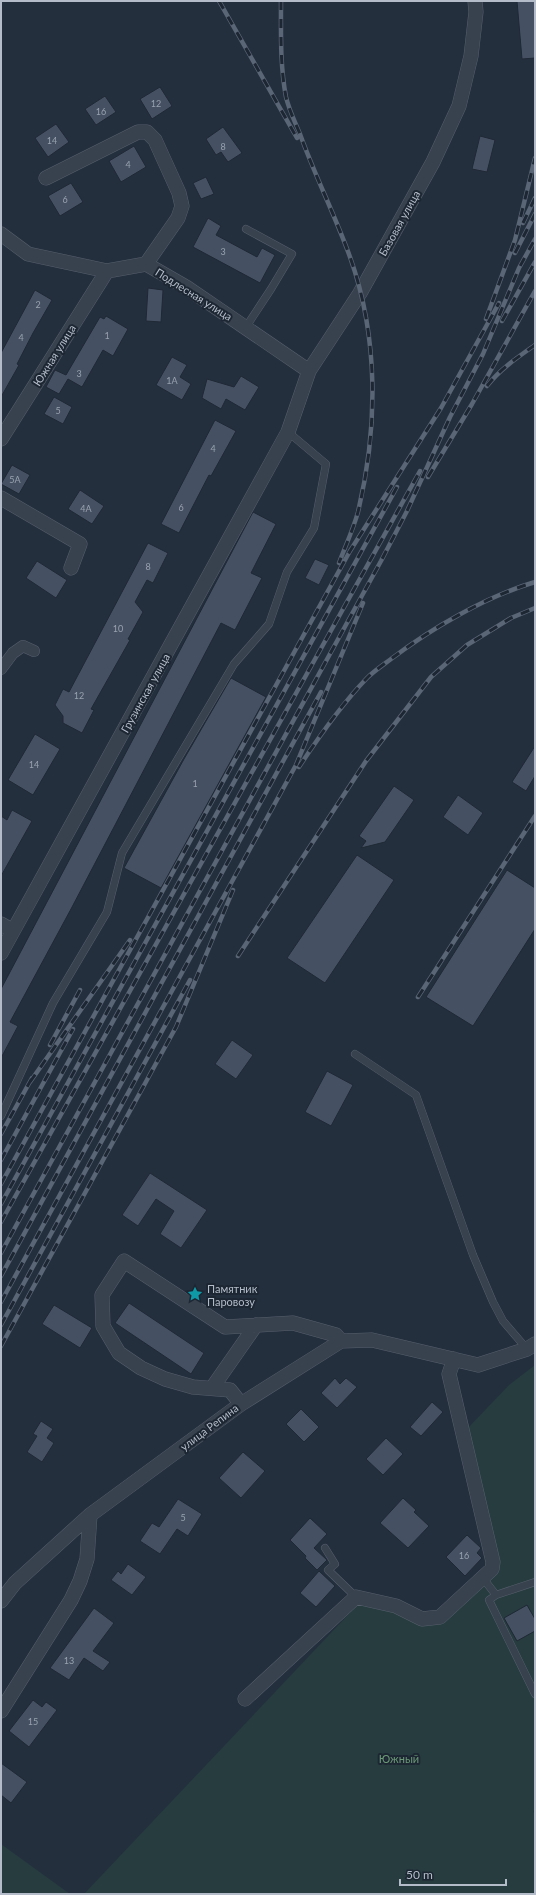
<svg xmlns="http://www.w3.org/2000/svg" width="536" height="1895" font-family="Lato,sans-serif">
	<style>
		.green { fill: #263c3f }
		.building { fill: #455162; stroke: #1f2835 }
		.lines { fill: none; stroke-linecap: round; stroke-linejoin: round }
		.service-casing { stroke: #565f6c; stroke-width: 8 }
		.pedestrian-casing { stroke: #565f6c; stroke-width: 12 }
		.minor-casing { stroke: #565f6c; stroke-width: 15 }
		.service { stroke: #38414e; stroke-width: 7 }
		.pedestrian { stroke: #38414e; stroke-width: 11 }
		.minor { stroke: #38414e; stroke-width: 14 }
		.rail-casing { stroke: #5a6575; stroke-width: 4.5 }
		.rail { stroke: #1d2633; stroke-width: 3; stroke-dasharray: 9; stroke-linecap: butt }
		.labels { text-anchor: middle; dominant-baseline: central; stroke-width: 4; stroke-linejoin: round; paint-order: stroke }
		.number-label { font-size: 9px; fill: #98a1af }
		.street-label { font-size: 11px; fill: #b4bcc9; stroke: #1d2633 }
		.poi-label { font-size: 11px; fill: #b4bcc9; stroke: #1d2633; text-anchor: start }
		.park-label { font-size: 11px; fill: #6b9a76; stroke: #1d2633 }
	</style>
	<rect width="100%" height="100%" fill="#242f3e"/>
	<path class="green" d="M 535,1365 L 535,1810 L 533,1811 L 535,1814 L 535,1894 L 84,1894 L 363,1599 L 440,1617 L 492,1569 L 466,1430 L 509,1385 Z
		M 1,1844 L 70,1894 L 1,1894 Z"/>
	<path class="building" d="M 517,1 L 535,1 L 535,58 L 522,59 Z
		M 160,87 L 172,106 L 152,119 L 140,99 Z
		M 105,96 L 116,112 L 96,125 L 85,109 Z
		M 56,124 L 69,142 L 48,157 L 35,138 Z
		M 223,127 L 242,153 L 228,162 L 221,152 L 216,155 L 206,139 Z
		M 480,136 L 495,140 L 487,172 L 472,169 Z
		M 134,146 L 146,167 L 121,182 L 109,161 Z
		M 206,177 L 214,194 L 201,199 L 193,183 Z
		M 71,183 L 83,202 L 60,216 L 48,196 Z
		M 208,218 L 221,226 L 216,235 L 257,257 L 262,248 L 275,255 L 260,283 L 193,247 Z
		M 148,288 L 163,290 L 161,322 L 146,321 Z
		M 35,290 L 52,300 L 33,333 L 17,364 L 19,365 L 1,397 L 1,353 Z
		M 106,316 L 128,329 L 113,356 L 103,350 L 82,387 L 68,379 L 59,394 L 46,387 L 55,370 L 66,375 L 100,317 L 104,319 Z
		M 172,357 L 187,365 L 180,377 L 191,384 L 182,400 L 156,385 Z
		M 241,376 L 259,387 L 245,410 L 226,399 L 221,409 L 202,398 L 207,379 L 234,387 Z
		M 54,397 L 72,407 L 63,424 L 44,414 Z
		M 215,420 L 236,431 L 211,476 L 209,475 L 179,533 L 161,524 Z
		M 12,465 L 30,475 L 19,494 L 1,484 Z
		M 80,490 L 104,506 L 92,524 L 68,509 Z
		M 253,512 L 276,524 L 251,573 L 262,578 L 235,630 L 221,623 L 71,909 L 10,1022 L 18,1026 L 1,1058 L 1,989 Z
		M 148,543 L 168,553 L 153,583 L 147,580 L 135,602 L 143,612 L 128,639 L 130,640 L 91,709 L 94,710 L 82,733 L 63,723 L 63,716 L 55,705 L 63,689 L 69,692 Z
		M 315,559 L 329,565 L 319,585 L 305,578 Z
		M 37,561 L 67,580 L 56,598 L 26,578 Z
		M 231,678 L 266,697 L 161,888 L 124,868 L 184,759 Z
		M 35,734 L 60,749 L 33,795 L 8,780 Z
		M 535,746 L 535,776 L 526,791 L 512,782 Z
		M 394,786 L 414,800 L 385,842 L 361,848 L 366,841 L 359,836 Z
		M 458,795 L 483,813 L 468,835 L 443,817 Z
		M 12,810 L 32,821 L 1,876 L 1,816 L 7,820 Z
		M 357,855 L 394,880 L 325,983 L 287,958 Z
		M 507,870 L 535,888 L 535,929 L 473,1026 L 426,997 Z
		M 232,1040 L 253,1055 L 236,1079 L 215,1064 Z
		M 327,1071 L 353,1085 L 331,1126 L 305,1112 Z
		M 150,1173 L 207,1210 L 181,1248 L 160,1234 L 174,1211 L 156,1199 L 138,1226 L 122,1215 Z
		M 129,1303 L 204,1353 L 191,1374 L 115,1323 Z
		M 54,1305 L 92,1328 L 80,1348 L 42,1324 Z
		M 335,1378 L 340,1384 L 346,1378 L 357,1387 L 337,1408 L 321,1393 Z
		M 432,1402 L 443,1412 L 421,1436 L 410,1427 Z
		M 301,1409 L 319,1427 L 304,1442 L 286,1424 Z
		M 41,1421 L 53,1429 L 47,1438 L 54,1443 L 42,1462 L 27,1452 L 37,1436 L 33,1434 Z
		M 386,1438 L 403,1454 L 383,1475 L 366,1459 Z
		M 243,1452 L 265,1471 L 241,1498 L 219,1478 Z
		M 403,1498 L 416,1510 L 414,1512 L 429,1526 L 408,1548 L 380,1523 Z
		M 178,1499 L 202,1514 L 188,1536 L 177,1529 L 160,1554 L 140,1541 L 152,1523 L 159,1527 Z
		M 310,1518 L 327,1534 L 314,1548 L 327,1560 L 317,1570 L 305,1558 L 306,1556 L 290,1540 Z
		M 467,1535 L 481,1548 L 477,1553 L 482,1558 L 465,1576 L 446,1557 Z
		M 128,1564 L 146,1577 L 132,1595 L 111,1580 L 118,1571 L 121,1574 Z
		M 319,1571 L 335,1586 L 316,1607 L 300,1593 Z
		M 527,1605 L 535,1619 L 535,1631 L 517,1641 L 504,1618 Z
		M 94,1608 L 114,1623 L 93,1651 L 110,1662 L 103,1671 L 84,1658 L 69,1680 L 50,1668 Z
		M 33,1700 L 42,1707 L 46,1702 L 57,1710 L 29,1747 L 9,1731 Z
		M 1,1763 L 27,1782 L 11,1803 L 1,1795 Z"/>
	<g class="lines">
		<g class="service-casing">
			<path id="service" d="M 246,327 L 271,289 L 292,254 L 246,229
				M 355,1054 L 416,1095 L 473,1255 L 493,1302 L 503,1321 L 527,1349
				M 1,1116 L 53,1003 L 107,912 L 122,853 L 234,664 L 269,624 L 287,572 L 314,528 L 326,464 L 288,432
				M 325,1548 L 335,1564 L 328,1570 L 356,1597
				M 482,1577 L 496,1595 L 489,1600 L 535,1694
				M 496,1595 L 535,1582"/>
		</g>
		<g class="pedestrian-casing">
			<path id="pedestrian" d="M 1,669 L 13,653 L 23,646 L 34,651"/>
		</g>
		<g class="minor-casing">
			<path id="minor" d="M 46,178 L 138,132 L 147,132 L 155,140 L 179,193 L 182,206 L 178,218 L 146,264
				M 1,234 L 28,254 L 107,271 L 146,264 L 186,287 L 309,371
				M 1,439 L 107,271
				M 1,498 L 80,544 L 71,568
				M 1,924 L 13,931
				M 1,953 L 288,432 L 309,371 L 360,293 L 433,162 L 459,106 L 471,56 L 476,12 L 475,1
				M 212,1388 L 256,1325
				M 241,1404 L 230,1390 L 193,1387 L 165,1379 L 141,1368 L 119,1353 L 103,1326 L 102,1295 L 124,1261 L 225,1327 L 293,1323 L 336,1335 L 341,1341
				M 1,1601 L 15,1583 L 90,1515 L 241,1404 L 341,1341 L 372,1340 L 478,1365 L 527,1349 L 535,1344
				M 245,1699 L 356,1597 L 396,1606 L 422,1619 L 440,1617 L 492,1569 L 493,1562 L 449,1374 L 454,1359
				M 1,1711 L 71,1600 L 80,1581 L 87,1559 L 90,1515"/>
		</g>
		<use href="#service" class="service"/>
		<use href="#pedestrian" class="pedestrian"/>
		<use href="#minor" class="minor"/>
		<g class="rail-casing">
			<path id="rail" d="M 219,1 L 297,138
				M 281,1 C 281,33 280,66 286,97 C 289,110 295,122 300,134 C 315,176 335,215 350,257 C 379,338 378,429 358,512 C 353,530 345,547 339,563
				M 523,223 L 535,198
				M 515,253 L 535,214
				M 486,319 L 515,240 L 535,158
				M 502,321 L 535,262
				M 487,386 C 500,369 518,357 535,345
				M 428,477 L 472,404 L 535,291
				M 299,767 C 320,735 341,705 367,678 C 374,671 383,665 391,659 C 432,628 485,597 535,582
				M 238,956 L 366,761 L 431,677 L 467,645 L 511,618 L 535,608
				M 418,997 L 535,816
				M 50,1045 L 80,990
				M 30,1082 L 130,940
				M 1,1134 L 32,1078
				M 1,1160 L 73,1029
				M 1,1184 L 350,551 L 441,408 L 499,303
				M 1,1204 L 397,487
				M 1,1222 L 420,471
				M 1,1253 L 381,561 L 407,511 L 450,417 L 483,354 L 519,268 L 535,239
				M 1,1276 L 321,692
				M 1,1302 L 296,765 L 363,603
				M 1,1325 L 190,980
				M 1,1346 L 176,1027 L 233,890"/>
		</g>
		<use href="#rail" class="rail"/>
	</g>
	<defs>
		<g id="sight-bare" transform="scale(1.2)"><path d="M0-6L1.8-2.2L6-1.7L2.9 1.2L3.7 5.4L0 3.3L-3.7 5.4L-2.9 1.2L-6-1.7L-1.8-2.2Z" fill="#0f9aa8" stroke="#1d2633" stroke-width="2.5" paint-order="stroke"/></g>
	</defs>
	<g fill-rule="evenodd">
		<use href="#sight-bare" x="195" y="1294"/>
	</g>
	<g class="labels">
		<g class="number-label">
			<text x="156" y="103">12</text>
			<text x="101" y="111">16</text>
			<text x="52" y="140">14</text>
			<text x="223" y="146">8</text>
			<text x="128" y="164">4</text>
			<text x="65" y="199">6</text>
			<text x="223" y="251">3</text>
			<text x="38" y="304">2</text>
			<text x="107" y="335">1</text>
			<text x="21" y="337">4</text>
			<text x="79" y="373">3</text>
			<text x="172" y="380">1А</text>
			<text x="58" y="410">5</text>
			<text x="213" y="448">4</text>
			<text x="15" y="479">5А</text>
			<text x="181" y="507">6</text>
			<text x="86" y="508">4А</text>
			<text x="148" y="566">8</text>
			<text x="118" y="628">10</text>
			<text x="79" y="695">12</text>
			<text x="34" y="764">14</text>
			<text x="195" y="783">1</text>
			<text x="183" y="1517">5</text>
			<text x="464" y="1555">16</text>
			<text x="69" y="1660">13</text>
			<text x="33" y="1721">15</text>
		</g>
		<g class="street-label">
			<text transform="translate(399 223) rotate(-61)">Базовая улица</text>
			<text transform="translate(194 294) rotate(32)">Подлесная улица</text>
			<text transform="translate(54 355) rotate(-58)">Южная улица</text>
			<text transform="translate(145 693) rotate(-61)">Грузинская улица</text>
			<text transform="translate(209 1427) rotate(-37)">улица Репина</text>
		</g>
		<g class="poi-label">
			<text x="207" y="1288">Памятник<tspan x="207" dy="13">Паровозу</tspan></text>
		</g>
		<g class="park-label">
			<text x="399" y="1758">Южный</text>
		</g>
	</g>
	<rect width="536" height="1895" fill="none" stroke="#b4bcc9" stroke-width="4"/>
	<path d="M400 1879v6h106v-6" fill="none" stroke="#b4bcc9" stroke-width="2"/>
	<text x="406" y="1879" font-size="12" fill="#b4bcc9" stroke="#1d2633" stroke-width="3" paint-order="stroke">50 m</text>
</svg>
